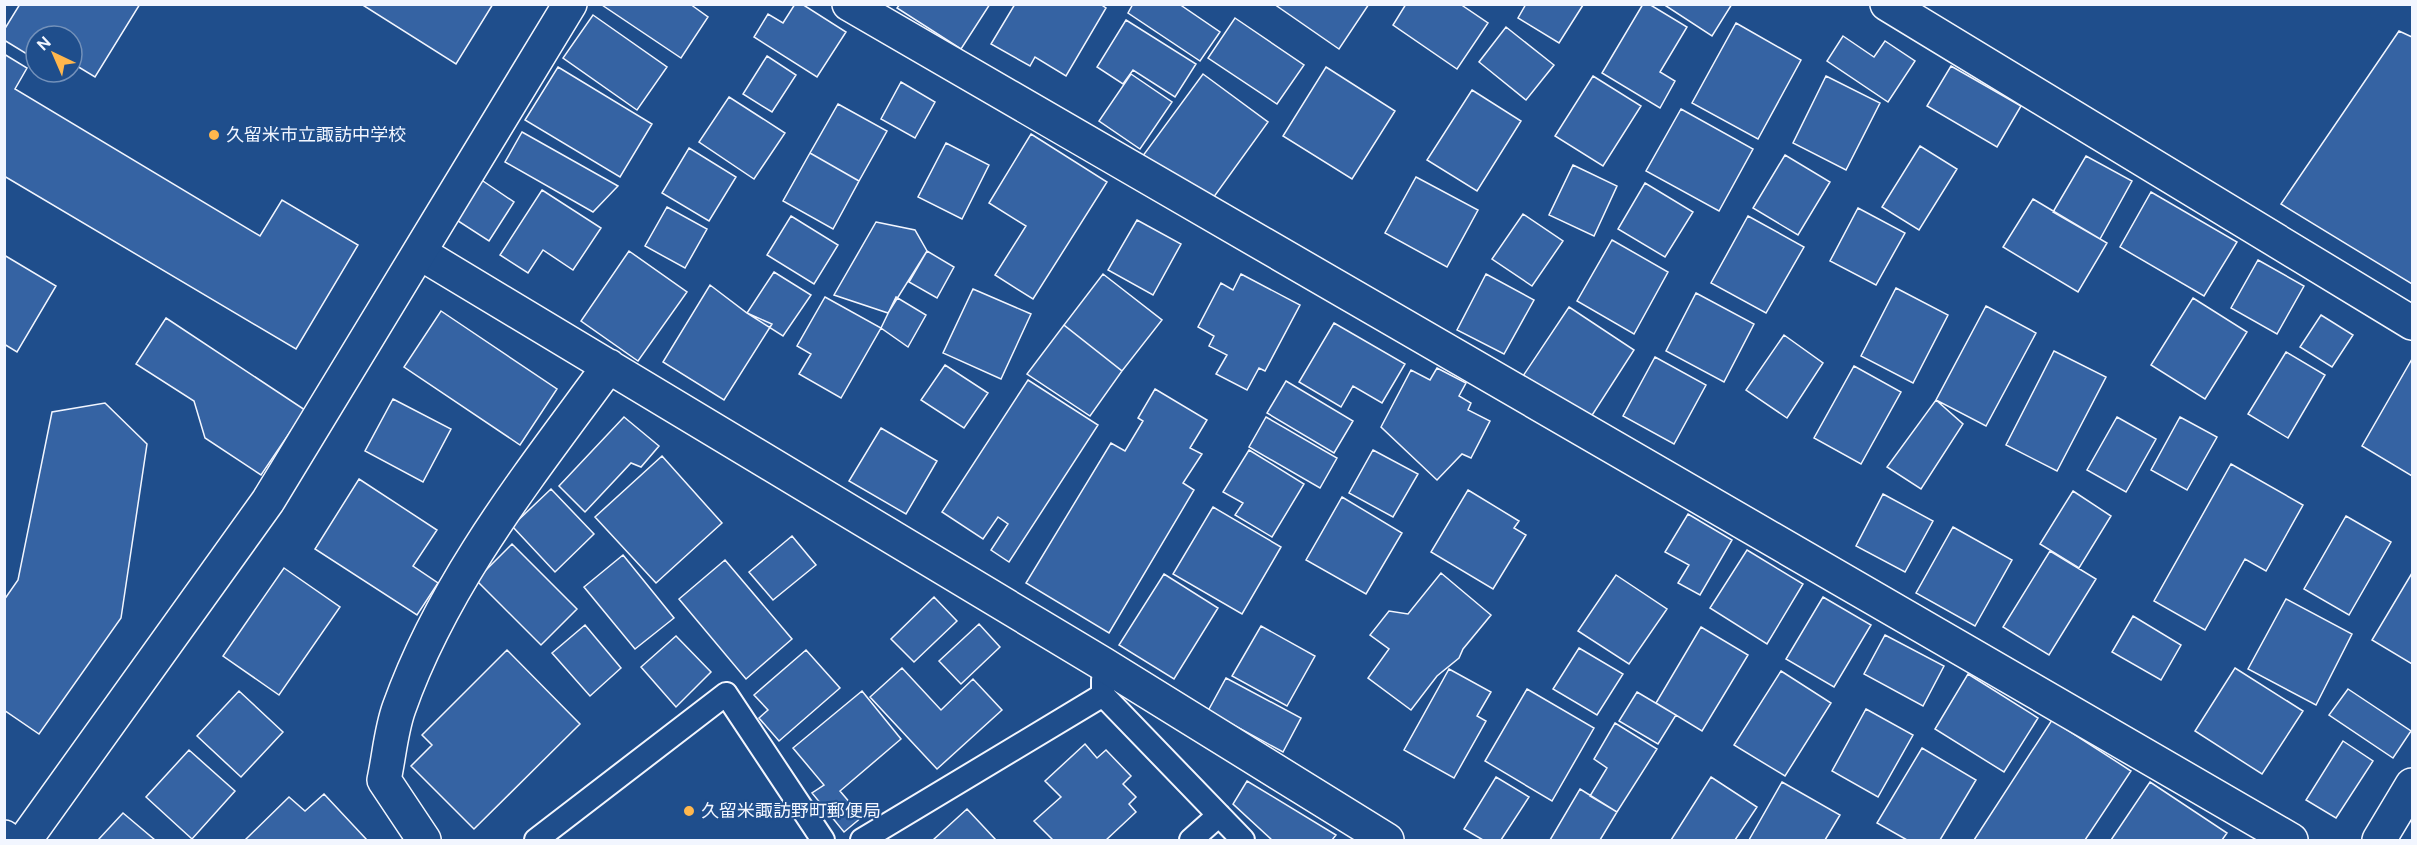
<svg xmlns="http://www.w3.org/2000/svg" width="2417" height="845" font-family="'DM Sans','Noto Sans JP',sans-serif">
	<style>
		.building { fill: #3563a3; stroke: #f2f6ff; stroke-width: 1.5 }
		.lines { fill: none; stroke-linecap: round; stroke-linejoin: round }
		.lane-casing { stroke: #f2f6ff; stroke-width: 26 }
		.street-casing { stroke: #f2f6ff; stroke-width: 36 }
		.secondary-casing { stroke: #f2f6ff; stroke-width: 36 }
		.lane { stroke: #1f4e8c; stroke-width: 22 }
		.street { stroke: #1f4e8c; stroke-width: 33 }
		.secondary { stroke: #1f4e8c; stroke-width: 33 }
		.poi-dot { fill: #ffb74d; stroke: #1f4e8c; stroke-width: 2 }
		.labels { text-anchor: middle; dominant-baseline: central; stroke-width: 4.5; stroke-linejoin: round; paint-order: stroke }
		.poi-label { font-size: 18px; fill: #f2f6ff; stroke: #1f4e8c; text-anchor: start }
	</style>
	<rect width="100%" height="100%" fill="#1f4e8c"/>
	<path class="building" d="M 20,4 L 140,4 L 95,77 L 72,63 L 72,36 L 36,36 L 35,59 L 4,40 L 4,30 Z
		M 361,4 L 493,4 L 456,64 Z
		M 690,4 L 708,17 L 681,58 L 602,5 Z
		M 795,4 L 802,4 L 846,32 L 817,77 L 754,37 L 768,14 L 783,23 Z
		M 900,4 L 990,4 L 961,49 L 897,8 Z
		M 1015,4 L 1100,4 L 1106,8 L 1066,76 L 1035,57 L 1030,66 L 991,44 Z
		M 1133,4 L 1179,4 L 1220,32 L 1200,61 L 1128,13 Z
		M 1274,4 L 1369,4 L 1339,49 Z
		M 1406,4 L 1460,4 L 1488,23 L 1457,69 L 1393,25 Z
		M 1526,4 L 1582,4 L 1583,5 L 1559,43 L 1518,18 Z
		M 1643,4 L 1649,4 L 1687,27 L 1660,72 L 1675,81 L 1660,108 L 1602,73 Z
		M 1663,4 L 1732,4 L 1712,36 Z
		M 593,15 L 667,67 L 637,110 L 563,58 Z
		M 1235,18 L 1304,65 L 1277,104 L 1208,58 Z
		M 1126,20 L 1196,64 L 1175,97 L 1133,70 L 1123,84 L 1097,67 Z
		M 1736,23 L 1801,60 L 1758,139 L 1692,103 Z
		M 1506,27 L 1554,65 L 1526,100 L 1479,62 Z
		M 2399,31 L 2412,37 L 2412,284 L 2281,204 Z
		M 1843,36 L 1874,57 L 1885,41 L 1915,61 L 1888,102 L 1827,61 Z
		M 4,54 L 27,68 L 15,89 L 260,236 L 282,200 L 358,245 L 296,349 L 4,176 Z
		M 767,56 L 796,75 L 772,112 L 743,94 Z
		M 1951,66 L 2021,106 L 1997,147 L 1927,106 Z
		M 558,67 L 652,124 L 620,177 L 525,120 Z
		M 1326,67 L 1395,111 L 1352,179 L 1283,136 Z
		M 1131,74 L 1172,102 L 1140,149 L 1099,121 Z
		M 1203,74 L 1268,122 L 1208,205 L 1142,157 Z
		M 1593,76 L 1641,106 L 1603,166 L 1555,136 Z
		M 1826,76 L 1880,103 L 1846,170 L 1793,143 Z
		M 901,82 L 935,102 L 915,138 L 881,119 Z
		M 1472,90 L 1521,121 L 1477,191 L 1427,160 Z
		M 729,97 L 785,133 L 754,179 L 699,142 Z
		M 838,104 L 887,131 L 859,181 L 810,153 Z
		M 1681,109 L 1753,149 L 1719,211 L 1646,171 Z
		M 522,132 L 618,186 L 593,212 L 505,162 Z
		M 1031,134 L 1107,182 L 1033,299 L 995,275 L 1026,226 L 989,203 Z
		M 946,143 L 989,165 L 962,219 L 918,197 Z
		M 1920,146 L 1957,169 L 1919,230 L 1882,207 Z
		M 689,148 L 736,177 L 709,221 L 662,193 Z
		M 810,153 L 859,181 L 833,229 L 783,201 Z
		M 1785,155 L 1830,182 L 1798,235 L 1753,208 Z
		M 2086,156 L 2132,181 L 2100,239 L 2053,212 Z
		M 1573,165 L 1617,186 L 1594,236 L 1549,215 Z
		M 1416,177 L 1478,210 L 1447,267 L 1385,233 Z
		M 480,179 L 514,202 L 489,241 L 455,219 Z
		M 1645,183 L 1693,212 L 1665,257 L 1618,229 Z
		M 542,190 L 601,228 L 573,270 L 543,250 L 528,273 L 500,255 Z
		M 2151,192 L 2237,242 L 2204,296 L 2120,247 Z
		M 2033,199 L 2107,243 L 2078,292 L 2003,247 Z
		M 667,207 L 707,229 L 685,268 L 645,246 Z
		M 1858,208 L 1905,233 L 1876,285 L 1830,261 Z
		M 1523,214 L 1563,241 L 1532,286 L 1492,259 Z
		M 791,216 L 838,245 L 814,284 L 767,255 Z
		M 1748,216 L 1804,247 L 1766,313 L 1711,283 Z
		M 1137,220 L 1181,244 L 1153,295 L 1108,270 Z
		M 876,222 L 915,230 L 927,251 L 888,313 L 834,295 Z
		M 1612,240 L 1668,272 L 1634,334 L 1577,301 Z
		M 629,251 L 687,292 L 638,361 L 581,321 Z
		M 927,251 L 954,267 L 937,298 L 909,282 Z
		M 4,255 L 56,286 L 17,352 L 4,344 Z
		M 2258,260 L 2304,286 L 2277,334 L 2231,308 Z
		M 774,272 L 811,295 L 783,336 L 747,313 Z
		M 1103,274 L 1162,320 L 1122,371 L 1064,325 Z
		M 1241,274 L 1300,305 L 1265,371 L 1259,368 L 1247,390 L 1216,374 L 1227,355 L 1209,346 L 1214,336 L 1198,327 L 1221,283 L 1233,290 Z
		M 1486,274 L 1534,300 L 1504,354 L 1457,330 Z
		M 710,285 L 747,313 L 772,324 L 724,400 L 663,362 Z
		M 1896,288 L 1948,315 L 1913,383 L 1861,356 Z
		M 973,289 L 1031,314 L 1001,379 L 943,353 Z
		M 1696,293 L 1754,324 L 1724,382 L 1666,351 Z
		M 825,297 L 881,328 L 841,398 L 799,374 L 811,354 L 797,346 Z
		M 896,297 L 926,315 L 908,347 L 881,328 Z
		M 2193,298 L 2247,332 L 2205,399 L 2151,365 Z
		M 1986,306 L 2036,333 L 1986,426 L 1936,400 Z
		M 1569,307 L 1634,350 L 1589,420 L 1523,376 Z
		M 441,311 L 557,389 L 520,445 L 404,367 Z
		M 2321,315 L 2353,335 L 2332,367 L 2300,347 Z
		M 166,318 L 305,410 L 261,475 L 205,438 L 194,401 L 136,364 Z
		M 1334,323 L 1405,364 L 1382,403 L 1353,386 L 1341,407 L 1299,382 Z
		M 1064,325 L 1122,371 L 1090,416 L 1027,374 Z
		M 1784,335 L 1823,363 L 1787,418 L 1746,390 Z
		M 2054,351 L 2106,377 L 2057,471 L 2006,445 Z
		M 2286,352 L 2325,375 L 2288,438 L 2248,414 Z
		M 1655,357 L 1706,385 L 1674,444 L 1623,416 Z
		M 2412,359 L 2412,476 L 2362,446 Z
		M 945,365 L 988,393 L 964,428 L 921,400 Z
		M 1854,366 L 1901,392 L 1861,464 L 1814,438 Z
		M 1437,368 L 1466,383 L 1459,396 L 1471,403 L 1468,410 L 1490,421 L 1471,458 L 1462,454 L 1437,480 L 1381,427 L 1411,370 L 1430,380 Z
		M 1028,380 L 1098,425 L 1009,562 L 991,550 L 1008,524 L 998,517 L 983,539 L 942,512 Z
		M 1286,381 L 1353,421 L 1334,453 L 1267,413 Z
		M 1155,389 L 1207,420 L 1190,448 L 1202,454 L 1183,483 L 1194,490 L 1109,633 L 1026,583 L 1111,443 L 1125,451 L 1143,421 L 1138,418 Z
		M 393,399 L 451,429 L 423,482 L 365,451 Z
		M 1936,400 L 1963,424 L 1921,489 L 1887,467 Z
		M 105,403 L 147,444 L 121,618 L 39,734 L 4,710 L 4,600 L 18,580 L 52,412 Z
		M 624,417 L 659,446 L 641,467 L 631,463 L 585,512 L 559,486 Z
		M 1266,417 L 1337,458 L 1320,488 L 1249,447 Z
		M 2117,417 L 2156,439 L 2126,492 L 2087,470 Z
		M 2180,417 L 2217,437 L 2187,490 L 2151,470 Z
		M 881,428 L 937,461 L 906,514 L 849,481 Z
		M 1249,450 L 1304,484 L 1272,537 L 1235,515 L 1243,503 L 1223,492 Z
		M 1373,450 L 1418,474 L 1393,517 L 1349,493 Z
		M 662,456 L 722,523 L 656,583 L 595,517 Z
		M 2231,464 L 2303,505 L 2266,571 L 2245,559 L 2205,630 L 2154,601 Z
		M 359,479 L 437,530 L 413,566 L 438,583 L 417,615 L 315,549 Z
		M 551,489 L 594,534 L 555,572 L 512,526 Z
		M 1468,490 L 1519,521 L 1514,528 L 1526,535 L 1493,589 L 1431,552 Z
		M 2073,491 L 2111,516 L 2079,568 L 2040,544 Z
		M 1883,494 L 1933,521 L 1905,572 L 1856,546 Z
		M 1342,497 L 1402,533 L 1366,594 L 1306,560 Z
		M 1213,507 L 1281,547 L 1242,614 L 1173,574 Z
		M 1688,514 L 1732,540 L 1700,595 L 1678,583 L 1689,565 L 1665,552 Z
		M 2346,516 L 2391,542 L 2349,615 L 2304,589 Z
		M 1953,527 L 2012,560 L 1975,626 L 1916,593 Z
		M 792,536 L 816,565 L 773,600 L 749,572 Z
		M 512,544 L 577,609 L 541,645 L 476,580 Z
		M 1747,550 L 1803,584 L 1767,644 L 1710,608 Z
		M 2050,551 L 2096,579 L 2049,655 L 2003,627 Z
		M 623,555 L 674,618 L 635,649 L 584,587 Z
		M 725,560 L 792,639 L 746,679 L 679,599 Z
		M 284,568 L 340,607 L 279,695 L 223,656 Z
		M 1441,573 L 1491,615 L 1463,649 L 1459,658 L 1437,676 L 1411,710 L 1368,678 L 1389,649 L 1370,635 L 1389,611 L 1408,614 Z
		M 2412,573 L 2412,664 L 2372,640 Z
		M 1164,574 L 1218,608 L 1174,679 L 1119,645 Z
		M 1616,575 L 1667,609 L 1629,664 L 1578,631 Z
		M 934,597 L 957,621 L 914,662 L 891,639 Z
		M 1823,597 L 1871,625 L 1834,687 L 1786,659 Z
		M 2286,599 L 2352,634 L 2316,705 L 2248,669 Z
		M 2133,616 L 2181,645 L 2161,680 L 2112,652 Z
		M 979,624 L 1000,647 L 961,684 L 939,661 Z
		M 585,625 L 621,668 L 590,696 L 552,653 Z
		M 1261,626 L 1315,656 L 1287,706 L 1232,676 Z
		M 1701,627 L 1748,655 L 1702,731 L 1656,703 Z
		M 1885,635 L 1944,666 L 1923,706 L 1864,674 Z
		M 676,636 L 711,672 L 676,707 L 641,667 Z
		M 1579,648 L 1623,674 L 1597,715 L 1553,689 Z
		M 507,650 L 580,724 L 474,829 L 411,766 L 432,745 L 422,735 Z
		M 806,650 L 840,688 L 779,741 L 759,718 L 768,710 L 754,695 Z
		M 902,668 L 941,710 L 973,679 L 1002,710 L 937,769 L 870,697 Z
		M 2235,668 L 2303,711 L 2262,774 L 2195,731 Z
		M 1449,669 L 1491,692 L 1477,716 L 1486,721 L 1454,778 L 1404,750 Z
		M 1781,671 L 1831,703 L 1785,776 L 1734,745 Z
		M 1968,674 L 2038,718 L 2004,772 L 1935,729 Z
		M 1226,678 L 1301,718 L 1283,752 L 1208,711 Z
		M 1527,689 L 1594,728 L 1552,801 L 1485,761 Z
		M 2348,689 L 2411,731 L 2393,758 L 2329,715 Z
		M 239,691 L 283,732 L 241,777 L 197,736 Z
		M 862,691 L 901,739 L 840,791 L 862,817 L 844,832 L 812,793 L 824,785 L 793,748 Z
		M 1637,692 L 1676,715 L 1658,744 L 1619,721 Z
		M 1866,709 L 1913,735 L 1878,797 L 1832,771 Z
		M 2052,720 L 2131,771 L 2085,840 L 1974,840 Z
		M 1615,723 L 1657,749 L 1617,812 L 1590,796 L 1607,768 L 1594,759 Z
		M 2343,741 L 2373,761 L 2336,818 L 2306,800 Z
		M 1085,744 L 1097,758 L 1106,750 L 1131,776 L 1123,784 L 1136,797 L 1129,804 L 1136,812 L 1106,840 L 1053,840 L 1034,821 L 1061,797 L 1045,781 Z
		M 1922,748 L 1976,780 L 1940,840 L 1907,840 L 1877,823 Z
		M 189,750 L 235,791 L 192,839 L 146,797 Z
		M 1496,777 L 1529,797 L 1501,840 L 1483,840 L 1464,829 Z
		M 1711,777 L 1757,807 L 1735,840 L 1671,840 Z
		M 1247,781 L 1336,835 L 1332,840 L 1272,840 L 1233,804 Z
		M 1782,782 L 1840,815 L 1825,840 L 1749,840 Z
		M 2150,782 L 2227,833 L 2222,840 L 2111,840 Z
		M 1580,789 L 1617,812 L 1600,840 L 1550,840 Z
		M 324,794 L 367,840 L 245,840 L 289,797 L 305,811 Z
		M 967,809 L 996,840 L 933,840 Z
		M 123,813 L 155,840 L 98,840 Z"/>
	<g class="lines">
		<g class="lane-casing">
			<path id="lane" d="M 1103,680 L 1103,695 L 1243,840
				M 536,840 L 726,694 L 823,840
				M 862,840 L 1103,695
				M 1191,840 L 1219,815"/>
		</g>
		<g class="street-casing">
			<path id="street" d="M 849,4 L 2291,840
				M 1887,4 L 2412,323
				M 420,253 L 1103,664 L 1387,840
				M 4,837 L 8,840
				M 424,840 L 384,780 C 389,757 391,730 399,708 C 444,581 530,474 609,366
				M 2379,840 L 2412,785"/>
		</g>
		<g class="secondary-casing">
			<path id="secondary" d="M 25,840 L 268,501 L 570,4"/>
		</g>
		<use href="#lane" class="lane"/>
		<use href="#street" class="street"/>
		<use href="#secondary" class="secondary"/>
	</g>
	<g class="poi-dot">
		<circle cx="214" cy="135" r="6"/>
		<circle cx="689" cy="811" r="6"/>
	</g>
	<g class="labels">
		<g class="poi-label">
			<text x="226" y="135">久留米市立諏訪中学校</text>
			<text x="701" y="811">久留米諏訪野町郵便局</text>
		</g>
	</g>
	<rect width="2417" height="845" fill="none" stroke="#f2f6ff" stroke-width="12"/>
	<g transform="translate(54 54) rotate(316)"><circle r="28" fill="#1f4e8c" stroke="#7391ba" stroke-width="1.5"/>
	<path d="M0-4.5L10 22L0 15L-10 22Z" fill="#ffb74d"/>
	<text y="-9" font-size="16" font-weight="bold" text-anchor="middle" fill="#f2f6ff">N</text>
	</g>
</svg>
